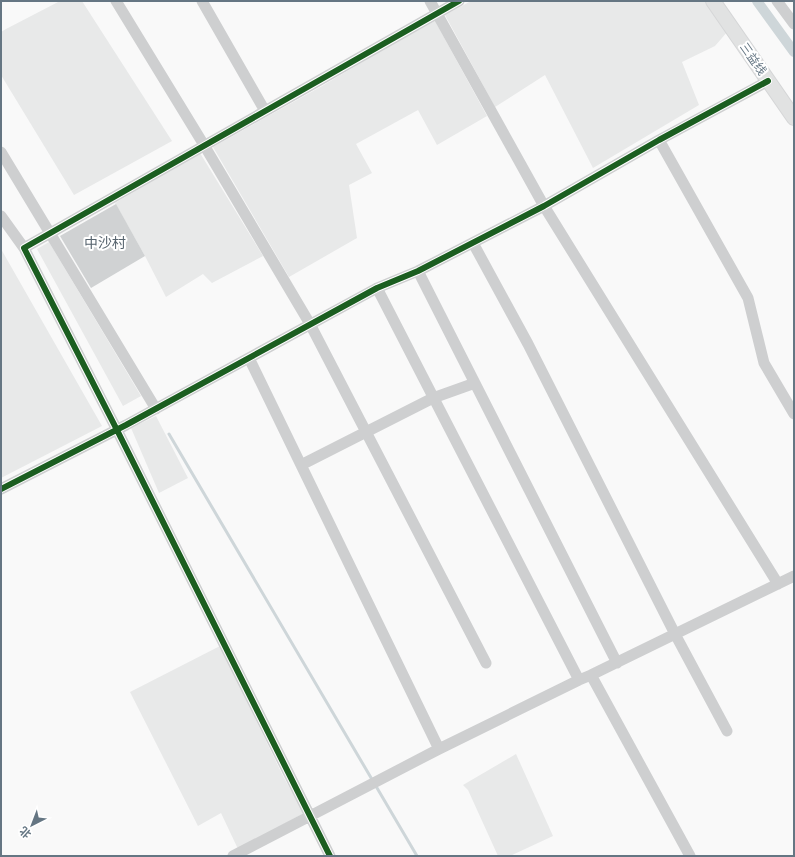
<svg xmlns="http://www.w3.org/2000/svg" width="795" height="857" font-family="Rubik,'Noto Sans SC',sans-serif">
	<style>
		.built { fill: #e8e9e9 }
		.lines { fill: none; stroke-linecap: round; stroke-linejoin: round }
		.stream { stroke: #ced6d9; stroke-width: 3 }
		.canal { stroke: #ced6d9; stroke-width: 10 }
		.building { fill: #d0d2d3 }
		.major-casing { stroke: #d5d6d7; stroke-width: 16 }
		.minor { stroke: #cecfd0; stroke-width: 11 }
		.major { stroke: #e1e2e2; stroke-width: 14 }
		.cycleway-casing { stroke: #fff; stroke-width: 8 }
		.cycleway { stroke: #1b5e20; stroke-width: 6 }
		.labels { text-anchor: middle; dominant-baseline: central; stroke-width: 4; stroke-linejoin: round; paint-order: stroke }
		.street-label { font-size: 12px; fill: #657683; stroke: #fff }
		.quarter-label { font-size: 14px; fill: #57646e; stroke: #fff }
	</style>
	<rect width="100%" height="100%" fill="#f9f9f9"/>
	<path class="built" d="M 60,1 L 82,1 L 172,141 L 74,195 L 1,75 L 1,32 L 6,29 Z
		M 471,1 L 706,1 L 728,31 L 715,46 L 682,62 L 699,105 L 593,168 L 545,75 L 495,107 L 445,15 Z
		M 435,21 L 487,116 L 437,145 L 418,110 L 356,144 L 372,173 L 349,185 L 357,238 L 289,277 L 213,147 L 322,86 L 386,48 Z
		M 200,153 L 263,256 L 212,283 L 203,274 L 166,297 L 145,256 L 115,203 Z
		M 49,242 L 141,396 L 123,406 L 37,249 Z
		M 1,249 L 102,426 L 1,478 Z
		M 156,416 L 188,478 L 159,493 L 131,428 Z
		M 220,646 L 284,778 L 304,813 L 238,849 L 221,813 L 198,826 L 130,692 Z
		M 516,754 L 553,836 L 510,856 L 498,856 L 468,790 L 463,785 Z"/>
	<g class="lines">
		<path class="stream" d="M 169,434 L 417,856"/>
		<path class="canal" d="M 757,1 L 794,52"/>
	</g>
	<path class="building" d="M 116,204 L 145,256 L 91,288 L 60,236 Z"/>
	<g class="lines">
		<g class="major-casing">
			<path id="major" d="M 713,1 L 794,118"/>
		</g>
		<path class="minor" d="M 116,1 L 204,145 L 310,324 L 486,663
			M 202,1 L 265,111
			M 430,1 L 544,206 L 778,584
			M 777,1 L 794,24
			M 659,140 L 748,298 L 764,363 L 794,414
			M 1,152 L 156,409
			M 1,216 L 24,248
			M 473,243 L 528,344 L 675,634 L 727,731
			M 418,271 L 617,663
			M 377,288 L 579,680 L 591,675
			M 249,358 L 439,749
			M 301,465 L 433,398 L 475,383
			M 1,489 L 126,425 L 377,288 L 418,271 L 544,206 L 659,140 L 768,81
			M 233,856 L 439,749 L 579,680
			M 330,856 L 117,430 L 24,248 L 459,1
			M 690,856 L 591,675 L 794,576"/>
		<use href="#major" class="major"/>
		<g class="cycleway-casing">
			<path id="cycleway" d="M 1,489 L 126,425 L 377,288 L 418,271 L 544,206 L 659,140 L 768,81
				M 330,856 L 117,430 L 24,248 L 459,1"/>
		</g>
		<use href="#cycleway" class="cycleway"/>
	</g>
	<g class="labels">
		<g class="street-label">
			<text transform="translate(753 59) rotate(55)">三益线</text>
		</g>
		<g class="quarter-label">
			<text x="105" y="243">中沙村</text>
		</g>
	</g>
	<rect width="795" height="857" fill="none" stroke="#657683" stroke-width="4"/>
	<g transform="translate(32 825) rotate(222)" stroke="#ffffff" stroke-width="3" paint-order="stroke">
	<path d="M0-3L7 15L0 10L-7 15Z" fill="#657683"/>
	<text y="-6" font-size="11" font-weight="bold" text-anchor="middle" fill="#657683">北</text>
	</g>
</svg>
